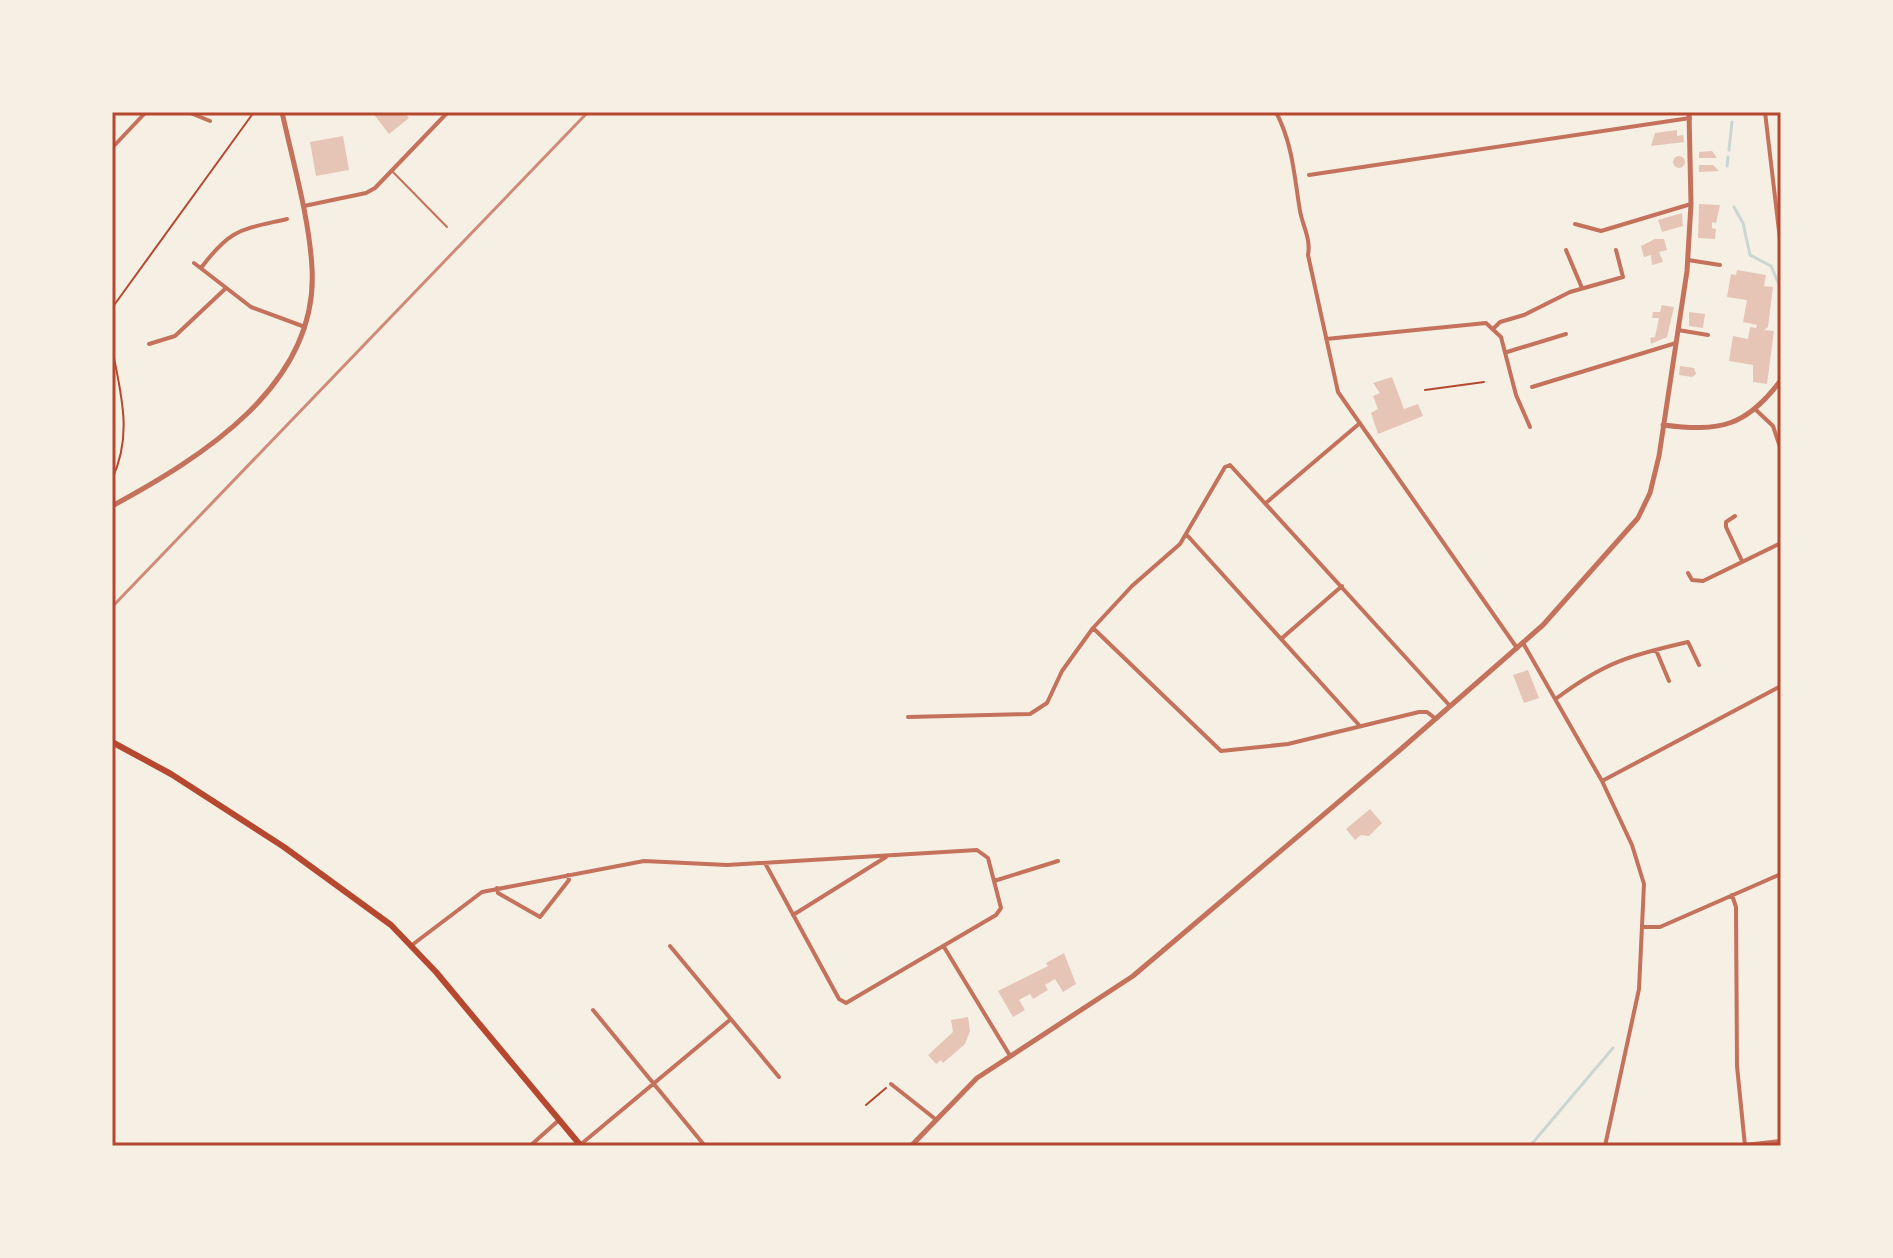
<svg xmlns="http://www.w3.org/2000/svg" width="1893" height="1258" font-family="Inter,sans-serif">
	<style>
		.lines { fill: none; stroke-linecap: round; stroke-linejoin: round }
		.stream { stroke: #c9d6d2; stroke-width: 3 }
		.building { fill: #e6c5b7 }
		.path { stroke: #b5482f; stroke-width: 2 }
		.service { stroke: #c5725c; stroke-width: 2 }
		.minor { stroke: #c5725c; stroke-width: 4 }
		.tertiary { stroke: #c5725c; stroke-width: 5 }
		.secondary { stroke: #b5482f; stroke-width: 6 }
		.rail { stroke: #cf8b77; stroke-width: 3 }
		.neatline { fill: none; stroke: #b5482f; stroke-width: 3 }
	</style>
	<rect width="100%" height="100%" fill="#f6efe4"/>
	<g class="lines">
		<path class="stream" d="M 1729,150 L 1732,122
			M 1727,166 L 1728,157
			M 1734,207 L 1743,223 L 1750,255 L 1771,266 L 1781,289
			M 1779,356 L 1781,350
			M 1530,1146 L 1613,1048"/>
	</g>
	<path class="building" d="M 372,112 L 404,112 L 409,118 L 389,134 Z
		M 1677,130 L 1677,136 L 1683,135 L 1684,142 L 1651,146 L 1655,133 Z
		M 343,136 L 349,170 L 316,176 L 310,142 Z
		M 1712,151 L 1717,158 L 1699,158 L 1699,152 Z
		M1673 162a6 6 0 1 1 12 0a6 6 0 1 1-12 0Z
		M 1699,165 L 1713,165 L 1719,171 L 1699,172 Z
		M 1699,204 L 1720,205 L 1716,223 L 1712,222 L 1712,228 L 1716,229 L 1715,239 L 1698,238 Z
		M 1682,213 L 1683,226 L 1662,232 L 1658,220 Z
		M 1655,239 L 1664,239 L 1667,250 L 1659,252 L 1663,262 L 1652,265 L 1651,255 L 1644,257 L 1641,246 Z
		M 1737,270 L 1766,275 L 1764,286 L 1773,287 L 1768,327 L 1764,330 L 1774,331 L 1767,384 L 1753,382 L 1753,365 L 1729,361 L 1733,336 L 1748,339 L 1750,327 L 1756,328 L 1757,325 L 1743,322 L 1747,300 L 1727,297 L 1731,274 L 1736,275 Z
		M 1662,305 L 1674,307 L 1667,337 L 1651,344 L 1650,338 L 1655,337 L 1659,318 L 1652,318 L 1653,312 L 1660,312 Z
		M 1689,312 L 1705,314 L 1703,328 L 1689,326 Z
		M 1680,366 L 1694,368 L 1696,374 L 1692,377 L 1679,375 Z
		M 1392,377 L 1404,409 L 1418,404 L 1423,416 L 1378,434 L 1371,413 L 1378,409 L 1373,396 L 1380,393 L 1373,383 Z
		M 1528,670 L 1539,698 L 1524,703 L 1513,675 Z
		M 1370,809 L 1382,823 L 1369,836 L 1361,835 L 1355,840 L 1346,829 Z
		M 1064,953 L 1076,984 L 1063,992 L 1055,979 L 1045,985 L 1048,990 L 1033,999 L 1030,994 L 1019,1000 L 1025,1010 L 1013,1017 L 998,991 L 1048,966 L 1046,963 Z
		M 968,1017 L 970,1031 L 965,1044 L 943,1063 L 941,1060 L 936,1064 L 928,1055 L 953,1032 L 951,1020 Z"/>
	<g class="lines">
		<path class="path" d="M 112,308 L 254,112
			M 112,348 C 121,394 133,435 112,479
			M 1425,390 L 1484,382
			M 866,1105 L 886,1088"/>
		<path class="service" d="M 393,172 L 447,227"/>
		<path class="minor" d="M 188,112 L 210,121
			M 1276,112 C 1293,145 1294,175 1300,211 C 1303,227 1311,239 1308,255 L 1338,392 L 1517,648
			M 1765,112 L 1781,248
			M 112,148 L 146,112
			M 1309,175 L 1690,118
			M 304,206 L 366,193 L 375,188 L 448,112
			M 1575,224 L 1601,231 L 1691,204
			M 1566,250 L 1582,288
			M 1688,260 L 1720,265
			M 194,263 L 251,307 L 305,327
			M 201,268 C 231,228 240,230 287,219
			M 1494,328 L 1500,322 L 1524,315 L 1570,292 L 1623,277 L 1616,250
			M 1678,330 L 1708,335
			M 1326,339 L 1486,323 L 1501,337 L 1516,395 L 1530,427
			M 149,344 L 175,336 L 225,289
			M 1507,352 L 1566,334
			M 1532,387 L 1676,343
			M 1756,410 L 1773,426 L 1781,450
			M 1267,502 L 1360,423
			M 1735,516 L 1726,522 L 1726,527 L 1742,561
			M 1186,534 L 1359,725
			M 1688,573 L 1692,580 L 1703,581 L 1781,543
			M 1093,628 L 1221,751 L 1288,744 L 1419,712 L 1427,712 L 1436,719
			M 1281,639 L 1342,586
			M 1523,643 L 1602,781 L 1632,845 L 1644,884 L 1639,989 L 1605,1146
			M 1656,650 L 1669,681
			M 1557,698 C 1605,662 1631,655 1688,642 L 1699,665
			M 908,717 L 1030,714 L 1047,703 L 1062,671 L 1093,628 L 1132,586 L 1180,544 L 1225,467 L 1230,465 L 1450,706
			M 1602,781 L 1781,686
			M 994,881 L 1058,861
			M 497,888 L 498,893 L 540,917 L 569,880 L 568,875
			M 1732,895 L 1736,907 L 1737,1066 L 1745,1146
			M 793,915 L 886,857
			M 1644,927 L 1660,927 L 1781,874
			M 412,945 L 482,892 L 644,861 L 727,865 L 977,850 L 988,858 L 1001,908 L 996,915 L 846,1003 L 839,999 L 765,863
			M 670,946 L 779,1077
			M 944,947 L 1009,1054
			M 593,1010 L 705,1146
			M 891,1084 L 934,1118
			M 580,1145 L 731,1019
			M 1745,1145 L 1781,1141
			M 530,1146 L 559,1120"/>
		<path class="tertiary" d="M 1663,425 C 1720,432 1746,427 1781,380
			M 112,506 C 202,457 319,385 312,268 C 309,216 293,163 282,112
			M 911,1146 L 977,1078 L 1133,976 L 1401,749 L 1543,625 L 1638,518 L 1650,493 L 1659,456 L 1687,271 L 1691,204 L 1689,112"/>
		<path class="secondary" d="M 112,742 L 171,774 L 284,847 L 391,925 L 436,972 L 581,1146"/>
		<path class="rail" d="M 112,607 L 588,112"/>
	</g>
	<rect width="1893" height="1258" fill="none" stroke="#f6efe4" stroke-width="228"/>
	<rect x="114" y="114" width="1665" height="1030" class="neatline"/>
</svg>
